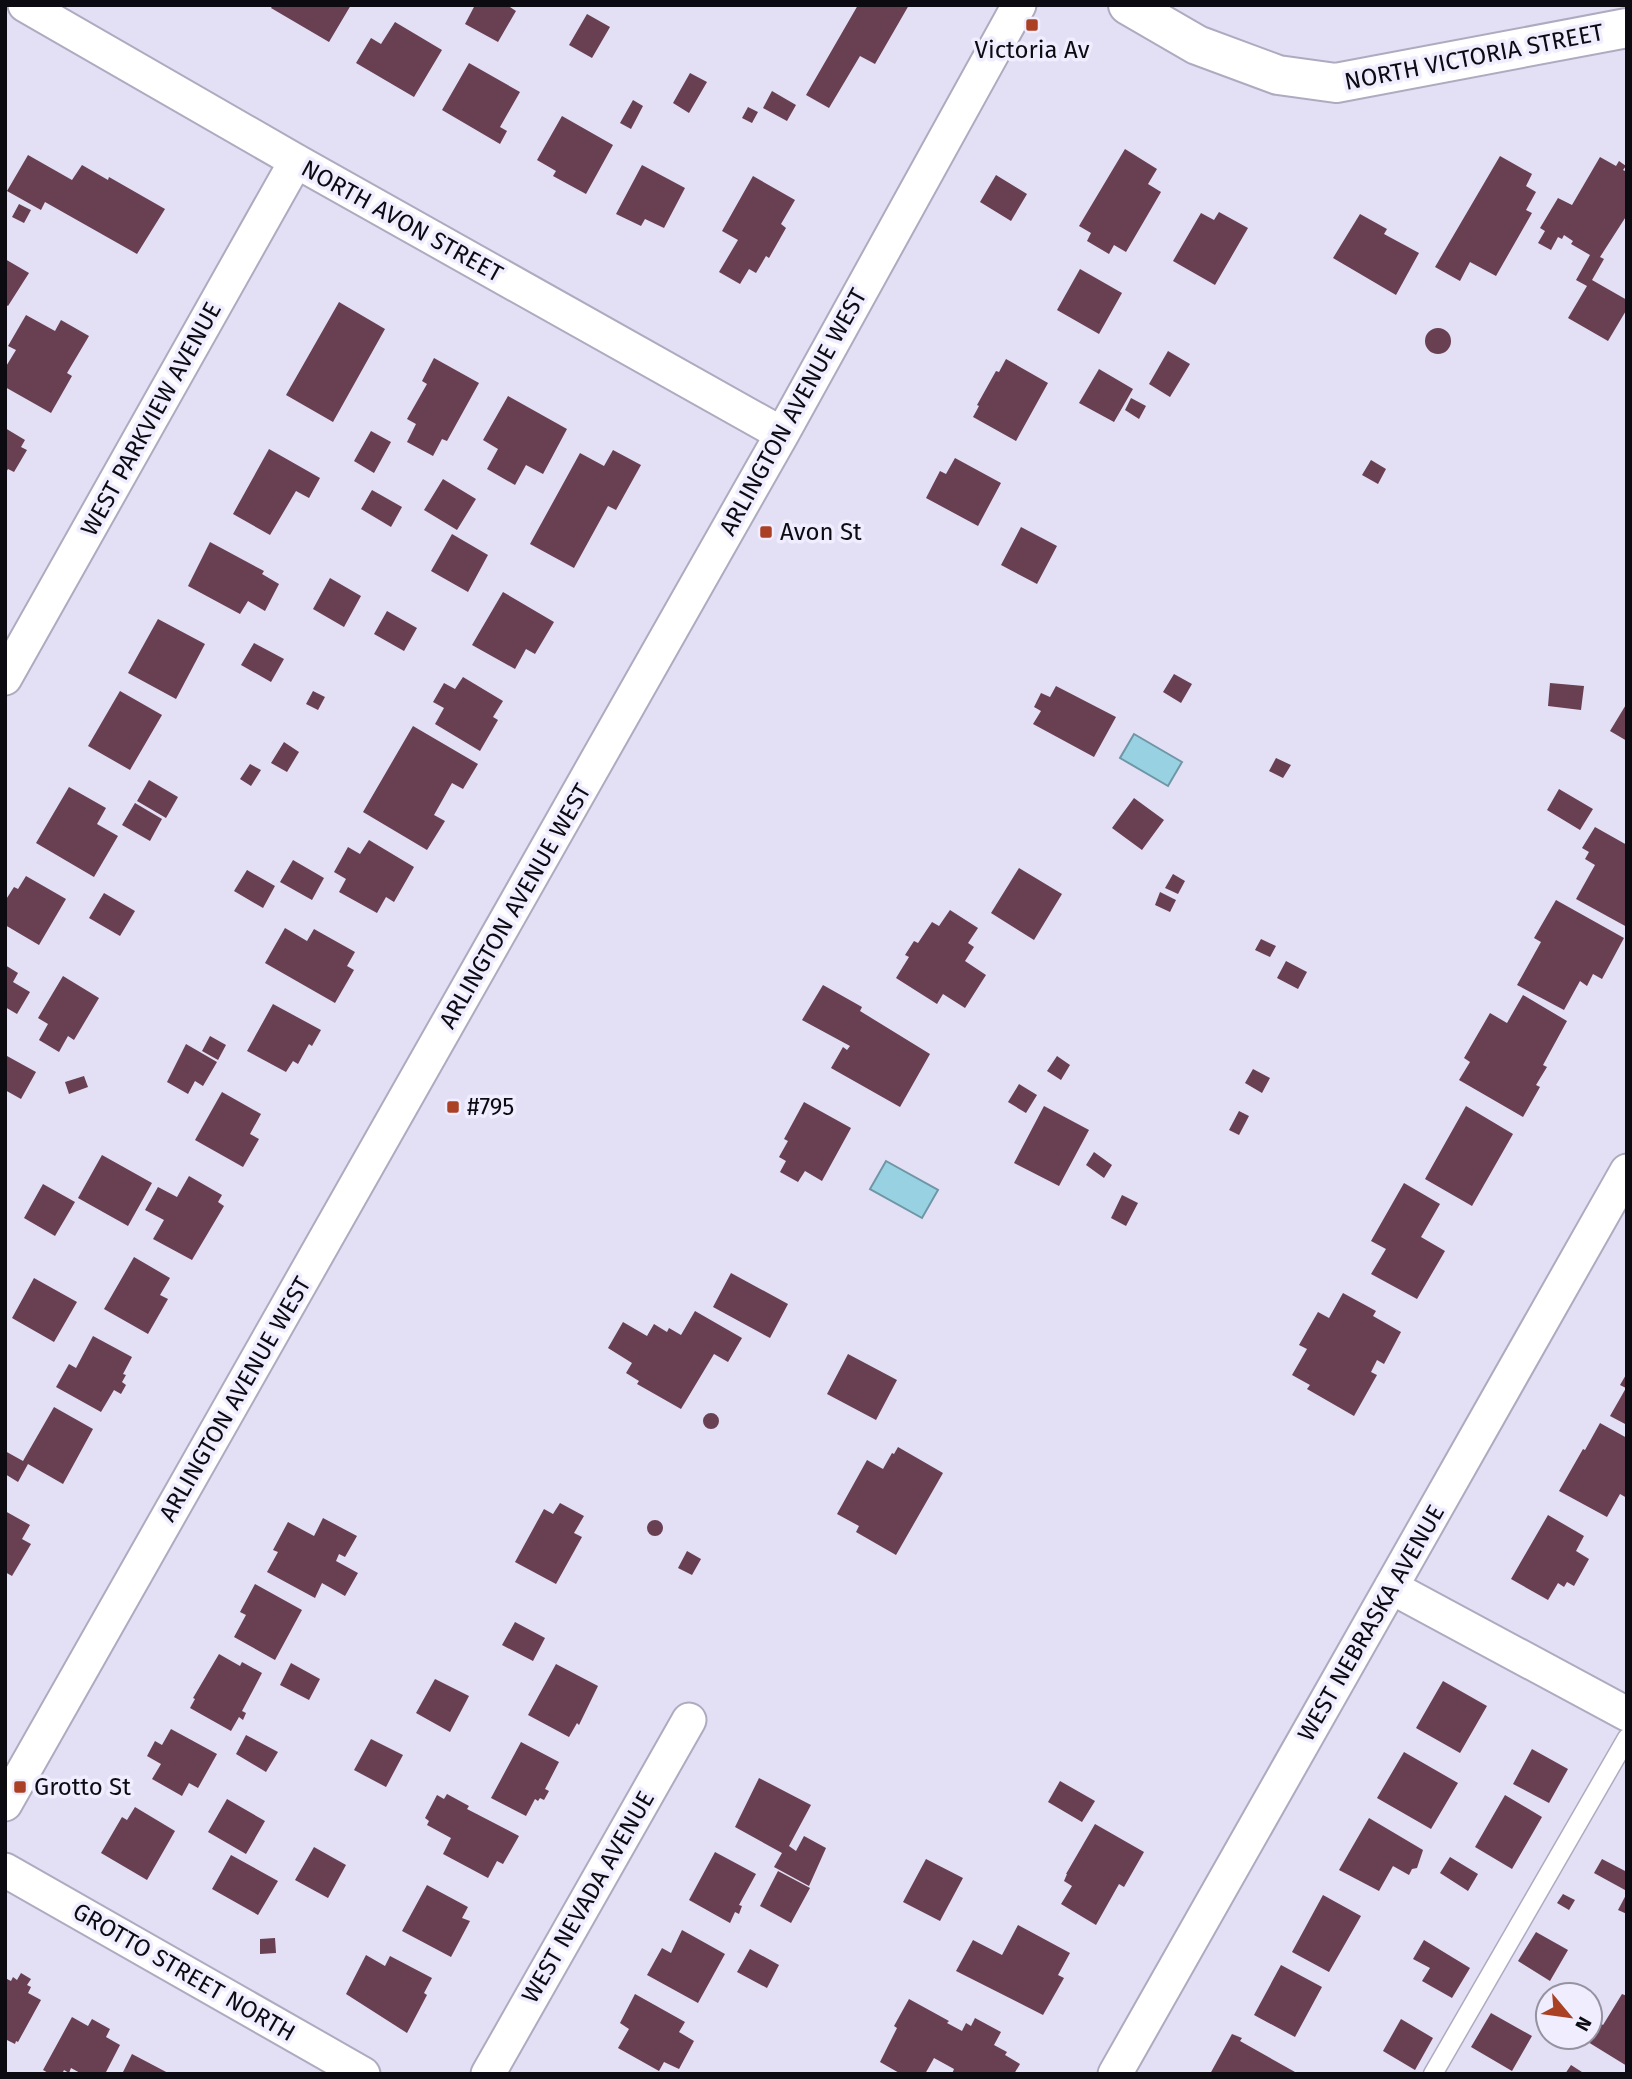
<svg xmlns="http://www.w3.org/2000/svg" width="1632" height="2079" font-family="'Fira Sans',sans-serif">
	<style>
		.water { fill: #98d1e2; stroke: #6e96a4; stroke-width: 2 }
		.building { fill: #693f52 }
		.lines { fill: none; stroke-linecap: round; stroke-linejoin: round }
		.service-casing { stroke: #aeabc0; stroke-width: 21 }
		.minor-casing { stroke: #aeabc0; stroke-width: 37 }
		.tertiary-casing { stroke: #aeabc0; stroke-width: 42 }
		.service { stroke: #fff; stroke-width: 18 }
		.minor { stroke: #fff; stroke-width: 33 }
		.tertiary { stroke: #fff; stroke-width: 38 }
		.poi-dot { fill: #aa4124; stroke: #f0edff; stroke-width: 2.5 }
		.labels { text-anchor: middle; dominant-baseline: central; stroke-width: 7; stroke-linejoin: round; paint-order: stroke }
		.poi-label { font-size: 24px; fill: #0c0b12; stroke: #f0edff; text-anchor: start }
		.street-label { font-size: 24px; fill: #0c0b12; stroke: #f0edff }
	</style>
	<rect width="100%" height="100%" fill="#e3dff5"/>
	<path class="water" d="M 1134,734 L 1182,762 L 1168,786 L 1120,758 Z
		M 886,1161 L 938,1190 L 922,1218 L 870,1189 Z"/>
	<path class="building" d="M 273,5 L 351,5 L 329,42 L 271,8 Z
		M 475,5 L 507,5 L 516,11 L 498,42 L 465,24 Z
		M 858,5 L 909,5 L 875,64 L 860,56 L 829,108 L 806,95 Z
		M 587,14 L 610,27 L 592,58 L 569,45 Z
		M 395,22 L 442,50 L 414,97 L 356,63 L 371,38 L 381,44 Z
		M 469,63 L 520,92 L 500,127 L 507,131 L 500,144 L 442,110 Z
		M 690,73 L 707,82 L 689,113 L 673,103 Z
		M 772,91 L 796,105 L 787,121 L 763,108 Z
		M 633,100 L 643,106 L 631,129 L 620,123 Z
		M 748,107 L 758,112 L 752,123 L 742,118 Z
		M 562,116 L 613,145 L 586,194 L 553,176 L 556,171 L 537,160 Z
		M 1125,149 L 1157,169 L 1148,184 L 1161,192 L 1126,252 L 1114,245 L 1109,254 L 1087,241 L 1091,233 L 1079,226 Z
		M 28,155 L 72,180 L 82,165 L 108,180 L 109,177 L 165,209 L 137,254 L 45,202 L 41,210 L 7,191 Z
		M 1500,156 L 1532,174 L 1526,186 L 1536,192 L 1526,210 L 1532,213 L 1496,276 L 1470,262 L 1460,281 L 1435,267 Z
		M 1600,157 L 1616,166 L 1619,161 L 1626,166 L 1623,170 L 1627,172 L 1627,215 L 1600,257 L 1604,259 L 1592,280 L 1627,300 L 1627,309 L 1608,341 L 1568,318 L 1587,286 L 1576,280 L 1590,255 L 1571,244 L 1573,241 L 1564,235 L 1562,239 L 1558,237 L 1551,250 L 1538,243 L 1545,231 L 1540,228 L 1558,198 L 1572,205 Z
		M 642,165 L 685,188 L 664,228 L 645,219 L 641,226 L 616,214 Z
		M 996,175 L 1027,194 L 1011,221 L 980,202 Z
		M 753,176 L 795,200 L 781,224 L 786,228 L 769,258 L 766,256 L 756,273 L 749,269 L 740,284 L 719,272 L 738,240 L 722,231 Z
		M 19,204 L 31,210 L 24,223 L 12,217 Z
		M 1219,212 L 1248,228 L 1215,285 L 1173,261 L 1201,213 L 1214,220 Z
		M 1360,214 L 1387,229 L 1384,234 L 1419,253 L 1396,295 L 1333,258 Z
		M 5,259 L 29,273 L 8,306 L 5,304 Z
		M 1080,269 L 1122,293 L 1099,334 L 1057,310 Z
		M 339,302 L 385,329 L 333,422 L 286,395 Z
		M 26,315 L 55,331 L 61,320 L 89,336 L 67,373 L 72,376 L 51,413 L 5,387 L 5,368 L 16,350 L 8,346 Z
		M1425 341a13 13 0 1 1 26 0a13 13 0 1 1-26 0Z
		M 1168,351 L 1190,364 L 1170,397 L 1149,384 Z
		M 434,358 L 479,383 L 447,441 L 442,439 L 433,456 L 407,442 L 416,424 L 407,419 L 427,384 L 422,381 Z
		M 1006,359 L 1048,383 L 1016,441 L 973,417 L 979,406 L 977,405 L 996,371 L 999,372 Z
		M 1099,369 L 1133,389 L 1114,422 L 1079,403 Z
		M 508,396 L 567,429 L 543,474 L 526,465 L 515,485 L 487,469 L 498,449 L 483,440 Z
		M 1131,398 L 1146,406 L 1139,419 L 1125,410 Z
		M 5,428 L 25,440 L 21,447 L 27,450 L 14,472 L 8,469 L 5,474 Z
		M 371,431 L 391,442 L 374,473 L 354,461 Z
		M 269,449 L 320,478 L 309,498 L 296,491 L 270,535 L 233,514 Z
		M 613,450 L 641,465 L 616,510 L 608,506 L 574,568 L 530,544 L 580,453 L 604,466 Z
		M 955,458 L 1001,483 L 978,526 L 926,498 L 940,471 L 946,474 Z
		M 1371,460 L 1386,469 L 1378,484 L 1362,475 Z
		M 443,479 L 476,499 L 457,530 L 424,510 Z
		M 372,490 L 402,507 L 391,527 L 361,509 Z
		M 1021,527 L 1057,546 L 1037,584 L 1001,565 Z
		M 452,534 L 488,555 L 468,592 L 431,571 Z
		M 210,542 L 264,571 L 262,574 L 279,584 L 265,611 L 248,601 L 240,614 L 188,586 Z
		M 330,578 L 361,596 L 344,627 L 313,609 Z
		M 503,592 L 554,622 L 535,654 L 526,649 L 515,669 L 472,645 Z
		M 387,611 L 417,628 L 404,651 L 374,634 Z
		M 158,619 L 205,644 L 176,699 L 128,673 Z
		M 254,643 L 284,659 L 271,682 L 241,665 Z
		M 1174,674 L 1192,684 L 1181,703 L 1163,692 Z
		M 463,677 L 503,701 L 493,717 L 498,720 L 480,751 L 435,724 L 444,708 L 433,702 L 444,683 L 455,689 Z
		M 1550,683 L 1584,686 L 1581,710 L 1548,706 Z
		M 1056,686 L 1116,717 L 1094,757 L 1033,724 L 1041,711 L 1034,707 L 1041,693 L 1050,697 Z
		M 120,691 L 162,715 L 130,770 L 88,746 Z
		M 313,691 L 325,697 L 318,710 L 306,704 Z
		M 1627,703 L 1627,741 L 1610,731 Z
		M 413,726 L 478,764 L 463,789 L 452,783 L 434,815 L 445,821 L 427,850 L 363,812 Z
		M 284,742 L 299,752 L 287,772 L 271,763 Z
		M 1276,758 L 1291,765 L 1283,778 L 1269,771 Z
		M 250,764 L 261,770 L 251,786 L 240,779 Z
		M 149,780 L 178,797 L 166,818 L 137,801 Z
		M 69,787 L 106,808 L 97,824 L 118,836 L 94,877 L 36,843 Z
		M 1559,789 L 1593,809 L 1580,830 L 1547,810 Z
		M 1134,798 L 1164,820 L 1142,850 L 1112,828 Z
		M 135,803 L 162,819 L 150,841 L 122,825 Z
		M 1595,827 L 1627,845 L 1627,927 L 1576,899 L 1595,865 L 1585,859 L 1589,852 L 1582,848 Z
		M 369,840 L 414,867 L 394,902 L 386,897 L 377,913 L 339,892 L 346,879 L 334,872 L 348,847 L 360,854 Z
		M 293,860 L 324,878 L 312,900 L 280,882 Z
		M 1019,868 L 1062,894 L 1034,940 L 991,913 Z
		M 247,870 L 275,886 L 263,908 L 234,891 Z
		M 1173,874 L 1185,881 L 1178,894 L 1165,888 Z
		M 26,876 L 66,899 L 39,945 L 5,925 L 5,901 L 14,887 L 18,889 Z
		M 1160,892 L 1176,900 L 1170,912 L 1155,905 Z
		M 104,893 L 135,911 L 120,936 L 89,918 Z
		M 1556,900 L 1624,938 L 1602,979 L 1593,974 L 1587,986 L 1580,981 L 1564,1010 L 1517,985 L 1541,942 L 1534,938 Z
		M 950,910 L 978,928 L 968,943 L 974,947 L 965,961 L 986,975 L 965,1008 L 943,994 L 937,1004 L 896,978 L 909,957 L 905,955 L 914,941 L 918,943 L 932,922 L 939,926 Z
		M 285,928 L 307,941 L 314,929 L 355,952 L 347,966 L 354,970 L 335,1003 L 265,963 Z
		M 1261,939 L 1276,946 L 1270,957 L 1255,950 Z
		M 1286,961 L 1307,972 L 1298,989 L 1277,978 Z
		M 5,965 L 18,973 L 13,982 L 30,992 L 17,1014 L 5,1007 Z
		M 63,976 L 99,998 L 74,1040 L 68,1036 L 59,1052 L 39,1040 L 48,1024 L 38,1018 Z
		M 823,985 L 862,1007 L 860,1011 L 930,1054 L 900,1107 L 831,1068 L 843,1047 L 847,1050 L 850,1046 L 802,1020 Z
		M 1523,995 L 1567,1021 L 1543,1065 L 1547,1067 L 1536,1085 L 1540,1087 L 1523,1117 L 1459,1080 L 1470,1062 L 1464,1058 L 1490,1013 L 1507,1023 Z
		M 273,1004 L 321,1030 L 312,1046 L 309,1044 L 298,1064 L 293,1061 L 286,1072 L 247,1051 Z
		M 210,1036 L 226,1045 L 218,1060 L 202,1051 Z
		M 186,1044 L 217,1062 L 203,1086 L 195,1081 L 188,1094 L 167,1082 Z
		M 7,1056 L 36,1072 L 21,1099 L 5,1090 L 5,1060 Z
		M 1057,1056 L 1070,1065 L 1061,1080 L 1047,1071 Z
		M 1253,1069 L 1270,1078 L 1262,1093 L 1245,1083 Z
		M 84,1076 L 88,1087 L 69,1094 L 65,1082 Z
		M 1019,1084 L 1037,1095 L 1026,1113 L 1008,1102 Z
		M 222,1092 L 261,1114 L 250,1134 L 259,1139 L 243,1167 L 195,1140 Z
		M 804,1102 L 851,1128 L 822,1181 L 805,1171 L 798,1182 L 780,1172 L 786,1161 L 779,1157 L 788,1141 L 784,1139 Z
		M 1044,1106 L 1089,1130 L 1059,1186 L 1014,1163 Z
		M 1466,1106 L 1513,1134 L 1472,1206 L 1425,1179 Z
		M 1239,1111 L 1249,1116 L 1239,1135 L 1229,1130 Z
		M 1094,1152 L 1112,1165 L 1104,1178 L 1086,1165 Z
		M 102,1155 L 152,1183 L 128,1226 L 78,1198 Z
		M 189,1176 L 222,1195 L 218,1202 L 224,1206 L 192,1260 L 153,1239 L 164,1220 L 145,1210 L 158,1187 L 177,1197 Z
		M 1404,1183 L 1440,1204 L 1421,1237 L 1445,1251 L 1417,1299 L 1371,1274 L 1386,1249 L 1371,1241 Z
		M 43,1184 L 75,1202 L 55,1236 L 24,1218 Z
		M 1122,1195 L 1138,1203 L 1126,1226 L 1111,1218 Z
		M 134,1257 L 170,1278 L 160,1295 L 168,1299 L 148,1334 L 104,1309 Z
		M 731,1273 L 788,1304 L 770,1338 L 713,1307 Z
		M 34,1278 L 77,1302 L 54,1342 L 12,1318 Z
		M 1343,1293 L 1376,1311 L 1373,1316 L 1401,1332 L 1384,1364 L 1377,1360 L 1371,1372 L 1377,1375 L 1354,1416 L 1307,1389 L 1310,1385 L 1292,1375 L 1307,1349 L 1299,1345 L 1318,1312 L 1329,1318 Z
		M 695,1311 L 742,1338 L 728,1362 L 714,1354 L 681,1409 L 637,1384 L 639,1381 L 626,1373 L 632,1363 L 608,1348 L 623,1322 L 647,1336 L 654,1324 L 667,1332 L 669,1328 L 681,1335 Z
		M 93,1336 L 132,1357 L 123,1374 L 126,1375 L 122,1382 L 126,1385 L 121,1394 L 114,1390 L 101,1412 L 56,1387 L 69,1364 L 76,1368 Z
		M 848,1354 L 897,1380 L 876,1420 L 827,1394 Z
		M 1627,1373 L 1627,1425 L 1610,1416 L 1626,1388 L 1620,1385 Z
		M 54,1407 L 93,1429 L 63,1484 L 28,1464 L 18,1482 L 5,1474 L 5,1451 L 23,1461 Z
		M703 1421a8 8 0 1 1 16 0a8 8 0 1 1-16 0Z
		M 1600,1423 L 1627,1438 L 1627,1498 L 1620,1494 L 1607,1517 L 1559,1491 L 1583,1449 L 1585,1450 Z
		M 898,1447 L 943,1473 L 896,1555 L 856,1532 L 859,1526 L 837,1514 L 867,1460 L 883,1469 L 892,1453 L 894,1454 Z
		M 560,1503 L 584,1516 L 574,1533 L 582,1537 L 556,1584 L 515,1562 L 544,1509 L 553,1514 Z
		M 5,1511 L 30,1525 L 22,1539 L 31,1544 L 12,1576 L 5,1572 Z
		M 1548,1515 L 1584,1536 L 1576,1551 L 1589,1559 L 1574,1586 L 1567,1582 L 1564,1587 L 1558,1583 L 1548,1600 L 1511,1579 Z
		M 323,1518 L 357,1536 L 345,1557 L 339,1554 L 336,1561 L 358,1573 L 345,1596 L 322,1583 L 315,1598 L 267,1572 L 278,1552 L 273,1550 L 288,1522 L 314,1536 Z
		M647 1528a8 8 0 1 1 16 0a8 8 0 1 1-16 0Z
		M 687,1551 L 701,1559 L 692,1575 L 678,1568 Z
		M 255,1584 L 302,1610 L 275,1660 L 234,1637 L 246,1615 L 240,1612 Z
		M 515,1622 L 545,1638 L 533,1661 L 502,1645 Z
		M 219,1654 L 240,1666 L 242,1662 L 262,1673 L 242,1711 L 246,1713 L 243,1720 L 239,1717 L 231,1731 L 190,1708 L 195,1699 L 193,1698 Z
		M 291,1663 L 320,1679 L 309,1700 L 280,1685 Z
		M 556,1664 L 598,1686 L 579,1725 L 577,1723 L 569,1737 L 528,1715 Z
		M 435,1679 L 469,1696 L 450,1732 L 416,1713 Z
		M 1443,1681 L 1487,1706 L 1460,1753 L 1416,1728 Z
		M 171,1729 L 217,1754 L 198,1788 L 189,1783 L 182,1796 L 152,1779 L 161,1764 L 147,1756 L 155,1741 L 162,1745 Z
		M 246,1735 L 278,1752 L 266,1772 L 236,1754 Z
		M 371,1739 L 403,1755 L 386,1787 L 354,1770 Z
		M 521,1742 L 559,1762 L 545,1789 L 549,1791 L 544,1800 L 540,1798 L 538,1801 L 535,1799 L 526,1816 L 491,1798 Z
		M 1532,1749 L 1568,1769 L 1549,1803 L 1513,1784 Z
		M 1404,1752 L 1458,1783 L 1431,1829 L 1377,1798 Z
		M 759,1778 L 811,1805 L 789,1846 L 796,1851 L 804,1836 L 826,1848 L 809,1886 L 774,1867 L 782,1853 L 735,1827 Z
		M 1060,1781 L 1095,1801 L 1082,1822 L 1048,1802 Z
		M 447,1794 L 469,1806 L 467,1809 L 519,1836 L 503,1864 L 497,1861 L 488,1878 L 443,1854 L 451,1838 L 427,1825 L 429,1821 L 425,1818 L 437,1795 L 444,1799 Z
		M 1505,1795 L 1542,1817 L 1512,1869 L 1475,1847 Z
		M 227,1799 L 265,1821 L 246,1854 L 208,1832 Z
		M 135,1807 L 175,1831 L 147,1880 L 101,1853 L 122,1817 L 127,1820 Z
		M 1369,1818 L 1423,1850 L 1417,1868 L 1412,1869 L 1409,1875 L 1393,1866 L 1379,1891 L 1339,1870 Z
		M 1095,1824 L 1144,1852 L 1124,1887 L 1119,1884 L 1096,1925 L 1061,1904 L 1072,1886 L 1064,1881 L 1067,1874 L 1066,1874 Z
		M 314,1847 L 346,1865 L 328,1898 L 295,1880 Z
		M 715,1852 L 756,1874 L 739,1905 L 742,1906 L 739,1914 L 735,1912 L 730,1923 L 689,1900 Z
		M 231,1855 L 278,1881 L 258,1915 L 212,1889 Z
		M 1450,1857 L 1478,1874 L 1468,1891 L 1440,1873 Z
		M 926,1859 L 963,1878 L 940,1921 L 903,1902 Z
		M 1602,1859 L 1627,1872 L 1625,1890 L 1594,1873 Z
		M 778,1871 L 810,1888 L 791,1923 L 760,1906 Z
		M 427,1885 L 468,1907 L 462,1918 L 470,1921 L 451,1957 L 402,1931 Z
		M 1627,1893 L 1627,1914 L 1618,1910 Z
		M 1563,1894 L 1575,1900 L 1569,1910 L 1557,1903 Z
		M 1323,1895 L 1361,1916 L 1329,1972 L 1292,1952 Z
		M 1018,1925 L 1070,1953 L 1058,1975 L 1064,1978 L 1043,2015 L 956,1971 L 973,1940 L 1002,1955 Z
		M 682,1930 L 725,1954 L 698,2003 L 647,1975 L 662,1948 L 671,1953 Z
		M 1536,1932 L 1568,1950 L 1550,1981 L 1518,1961 Z
		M 275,1938 L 276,1953 L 260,1954 L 260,1939 Z
		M 1424,1940 L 1470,1968 L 1452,1998 L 1422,1981 L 1430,1968 L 1413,1959 Z
		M 750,1949 L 779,1965 L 767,1988 L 737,1972 Z
		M 366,1955 L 385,1966 L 390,1956 L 432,1978 L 424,1993 L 427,1995 L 407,2033 L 346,1994 Z
		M 1281,1965 L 1322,1987 L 1295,2037 L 1254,2015 Z
		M 21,1973 L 31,1979 L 27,1985 L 31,1987 L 28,1993 L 41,2000 L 18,2042 L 16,2041 L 15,2044 L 5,2039 L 5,1978 L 11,1981 L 13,1977 L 17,1980 Z
		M 635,1994 L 685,2022 L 679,2032 L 694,2041 L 679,2069 L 664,2062 L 659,2071 L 618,2048 L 629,2029 L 620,2023 Z
		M 1622,1994 L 1627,1996 L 1627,2066 L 1588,2042 L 1600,2023 L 1603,2025 Z
		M 909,1999 L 949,2021 L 947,2023 L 962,2031 L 966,2023 L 971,2026 L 975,2018 L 1001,2032 L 994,2045 L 1007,2052 L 1005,2055 L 1020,2064 L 1014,2074 L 952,2074 L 954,2069 L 934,2058 L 925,2074 L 901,2074 L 880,2062 L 897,2028 L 894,2026 Z
		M 1491,2013 L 1532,2036 L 1512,2071 L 1471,2047 Z
		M 72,2017 L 88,2026 L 92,2019 L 110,2029 L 106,2037 L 120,2045 L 105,2074 L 82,2074 L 71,2068 L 69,2073 L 64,2070 L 62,2074 L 50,2074 L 43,2070 Z
		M 1401,2019 L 1433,2038 L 1415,2070 L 1383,2051 Z
		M 1232,2034 L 1242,2038 L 1240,2041 L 1295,2072 L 1294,2074 L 1210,2074 Z
		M 132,2054 L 170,2074 L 122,2074 Z
		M 1571,2065 L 1585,2074 L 1565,2074 Z"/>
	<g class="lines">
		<g class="service-casing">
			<path id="service" d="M 1433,2074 L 1627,1738"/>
		</g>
		<g class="minor-casing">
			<path id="minor" d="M 25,5 L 296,161 L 782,434
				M 5,678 L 296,161
				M 1391,1587 L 1627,1714
				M 5,1804 L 782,434 L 1019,5
				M 5,1870 L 363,2074
				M 488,2074 L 689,1720
				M 1115,2074 L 1627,1171"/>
		</g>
		<g class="tertiary-casing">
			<path id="tertiary" d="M 1128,5 L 1197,45 L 1278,75 L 1336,83 L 1627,28"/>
		</g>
		<use href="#service" class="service"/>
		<use href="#minor" class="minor"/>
		<use href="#tertiary" class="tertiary"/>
	</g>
	<g class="poi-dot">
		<rect x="1025" y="18" width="14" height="14" rx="3.5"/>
		<rect x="759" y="525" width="14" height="14" rx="3.5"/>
		<rect x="446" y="1100" width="14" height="14" rx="3.5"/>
		<rect x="13" y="1780" width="14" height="14" rx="3.5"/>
	</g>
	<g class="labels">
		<g class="poi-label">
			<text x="1032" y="50" text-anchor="middle">Victoria Av</text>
			<text x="780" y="532">Avon St</text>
			<text x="467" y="1107">#795</text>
			<text x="34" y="1787">Grotto St</text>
		</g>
		<g class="street-label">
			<text transform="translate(1474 57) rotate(-11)">NORTH VICTORIA STREET</text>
			<text transform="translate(402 221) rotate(29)">NORTH AVON STREET</text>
			<text transform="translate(793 412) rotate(-61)">ARLINGTON AVENUE WEST</text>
			<text transform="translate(151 419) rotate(-61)">WEST PARKVIEW AVENUE</text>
			<text transform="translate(515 906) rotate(-60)">ARLINGTON AVENUE WEST</text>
			<text transform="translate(235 1399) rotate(-60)">ARLINGTON AVENUE WEST</text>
			<text transform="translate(1371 1623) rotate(-60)">WEST NEBRASKA AVENUE</text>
			<text transform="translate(588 1897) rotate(-60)">WEST NEVADA AVENUE</text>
			<text transform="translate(184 1972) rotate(30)">GROTTO STREET NORTH</text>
		</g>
	</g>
	<rect width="1632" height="2079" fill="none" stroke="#0c0b12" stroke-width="14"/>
	<g transform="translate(1569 2016) rotate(119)"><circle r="33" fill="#f0edff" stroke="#9593a0" stroke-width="2"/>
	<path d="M0-5L12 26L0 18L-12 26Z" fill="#aa4124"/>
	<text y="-10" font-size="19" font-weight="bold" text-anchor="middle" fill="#0c0b12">N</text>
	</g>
</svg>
